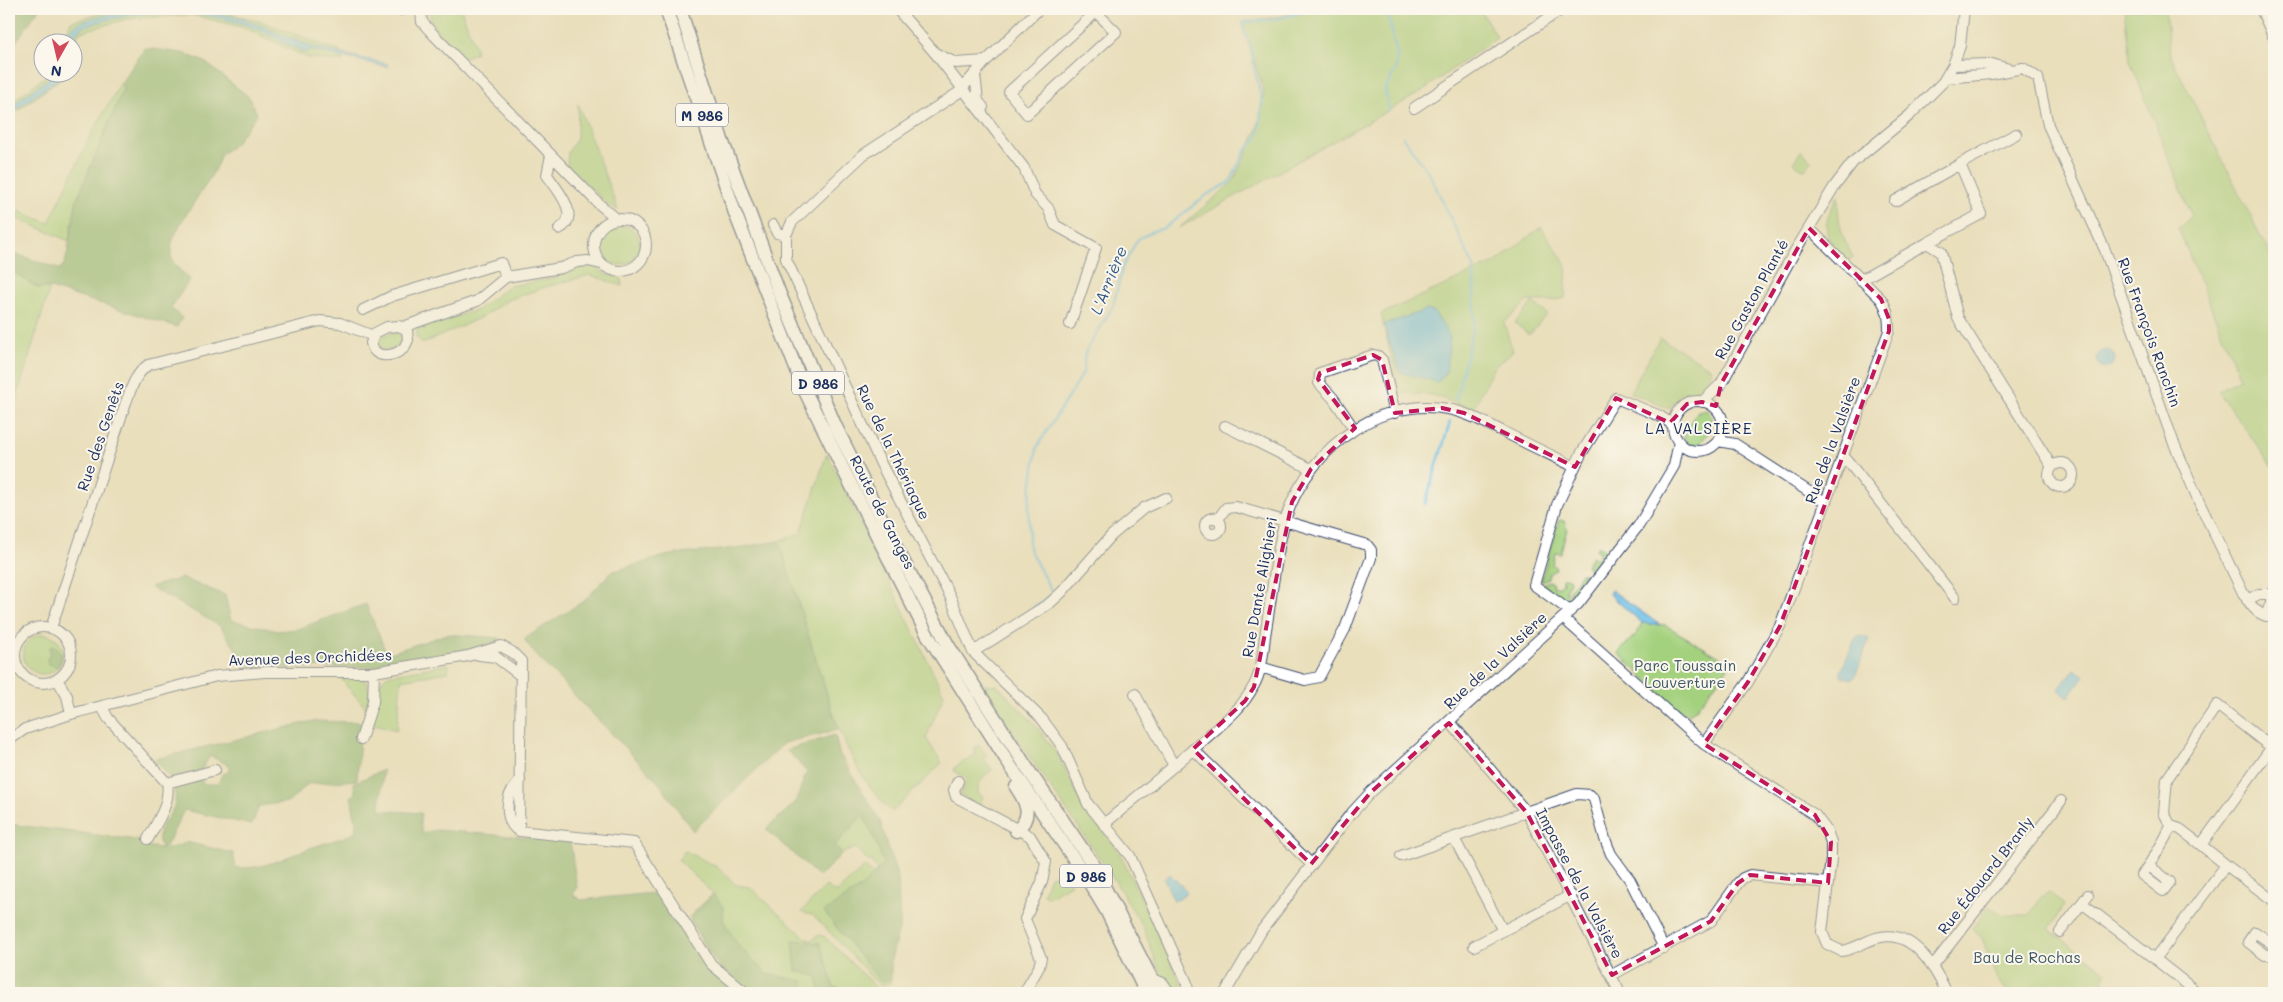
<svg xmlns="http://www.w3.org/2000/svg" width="2283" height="1002" font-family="Mali,sans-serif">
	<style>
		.green { fill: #a4d17e; stroke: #60806e }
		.forest { fill: #83b36d; stroke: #4f7166 }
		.water { fill: #69bee6; stroke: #4276a2 }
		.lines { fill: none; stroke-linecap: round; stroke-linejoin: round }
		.stream { stroke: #69bee6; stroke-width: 2.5 }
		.minor-casing { stroke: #3a496c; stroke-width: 12 }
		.major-casing { stroke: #3a496c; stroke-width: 15 }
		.minor { stroke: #fff; stroke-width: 10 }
		.major { stroke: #fff; stroke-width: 12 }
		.marked { fill: none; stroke: #c2185b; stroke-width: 4; stroke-dasharray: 10 6; stroke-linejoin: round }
		.labels { text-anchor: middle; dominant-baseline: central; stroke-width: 4; stroke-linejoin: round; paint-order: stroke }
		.shield { fill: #fbf7ec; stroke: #5e6b89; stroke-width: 1 }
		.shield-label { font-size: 14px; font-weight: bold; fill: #1b2f5e }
		.street-label { font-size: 15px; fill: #1b2f5e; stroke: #fbf7ec }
		.park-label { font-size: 15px; fill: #3d5866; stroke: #fbf7ec }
		.water-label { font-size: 16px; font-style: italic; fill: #325a87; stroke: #fbf7ec }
		.neighbourhood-label { font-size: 16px; letter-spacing: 1px; fill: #1b2f5e; stroke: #fbf7ec }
	</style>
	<rect width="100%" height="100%" fill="#fbf7ec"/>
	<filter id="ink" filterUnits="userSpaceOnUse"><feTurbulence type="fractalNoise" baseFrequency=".02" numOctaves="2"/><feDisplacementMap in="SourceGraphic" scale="10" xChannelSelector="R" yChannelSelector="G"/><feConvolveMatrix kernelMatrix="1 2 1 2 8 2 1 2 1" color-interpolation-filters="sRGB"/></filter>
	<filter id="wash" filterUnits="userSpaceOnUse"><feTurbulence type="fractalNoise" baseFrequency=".0096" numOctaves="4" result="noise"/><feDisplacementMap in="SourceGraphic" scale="20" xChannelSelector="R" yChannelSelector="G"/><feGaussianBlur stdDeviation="1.12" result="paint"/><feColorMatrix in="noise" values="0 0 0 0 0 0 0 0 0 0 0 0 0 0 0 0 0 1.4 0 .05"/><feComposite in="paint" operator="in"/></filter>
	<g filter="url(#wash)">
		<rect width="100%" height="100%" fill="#e9dfbb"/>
		<path class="green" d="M 131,9 L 214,9 L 265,23 L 339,51 L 343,62 L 308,58 L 245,28 L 192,15 L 127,19 L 80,32 L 73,46 L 72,42 L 62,42 L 71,21 L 116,10 Z
			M 429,9 L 461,9 L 476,49 L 475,53 L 463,58 C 448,43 431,31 429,9 Z
			M 1304,9 L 1480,9 L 1497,37 L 1418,94 L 1179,228 L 1233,182 L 1258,128 L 1264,90 L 1242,23 L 1291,14 Z
			M 2124,9 L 2165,9 L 2170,55 L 2274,263 L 2274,469 L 2218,391 L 2240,378 L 2178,228 L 2192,216 L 2130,61 Z
			M 50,73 L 65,73 L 58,81 L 9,117 L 9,104 Z
			M 120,84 L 124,87 L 77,199 L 69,241 L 9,215 L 9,207 L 49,223 L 88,140 Z
			M 578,104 L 618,210 L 608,205 L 567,165 L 568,152 L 577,139 Z
			M 1801,151 L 1811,160 L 1805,170 L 1793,163 Z
			M 1838,195 C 1838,222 1840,233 1853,257 L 1850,260 C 1821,237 1821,228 1838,195 Z
			M600 245a20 20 0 1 1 40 0a20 20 0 1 1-40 0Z
			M 1541,227 L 1567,266 L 1565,298 L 1551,301 L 1528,301 L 1504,323 L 1513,351 L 1494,367 L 1473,409 L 1432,395 L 1400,393 L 1381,314 L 1496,262 Z
			M 9,257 L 14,259 L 11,270 L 38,288 L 50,288 L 9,423 Z
			M 591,264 L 607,275 L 621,278 L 622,286 L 590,275 L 546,287 L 508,300 L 482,317 L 422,344 L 416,336 L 418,328 L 477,310 L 509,286 L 553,278 Z
			M 1533,302 L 1547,314 L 1529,335 L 1515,323 Z
			M 395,332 L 402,337 L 400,344 L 391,350 L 382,350 L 378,343 L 380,336 Z
			M 1660,338 L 1712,369 L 1704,386 L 1678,397 L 1669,409 L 1630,392 Z
			M 1703,410 L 1709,411 C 1715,426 1708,433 1699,445 L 1689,444 L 1684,438 L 1686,428 L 1698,411 Z
			M 827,453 L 944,695 L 926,738 L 942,763 L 892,812 C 848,770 833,713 815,657 C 803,618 791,579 779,541 L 801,533 Z
			M 1559,520 L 1564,521 L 1567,529 L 1561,551 L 1561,553 L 1555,552 L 1552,565 L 1556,567 L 1555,570 L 1549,574 L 1548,578 L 1541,581 Z
			M 1598,546 L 1607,552 L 1600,564 L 1573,595 L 1570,595 L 1568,592 L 1573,585 L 1574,585 L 1581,573 L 1586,576 L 1590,569 L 1586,566 L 1592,556 L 1597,559 L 1600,553 L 1596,550 Z
			M 1562,578 L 1569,578 L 1570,581 L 1565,591 L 1570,599 L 1568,600 L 1542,584 L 1549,581 L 1553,584 L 1553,587 L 1558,587 L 1564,582 L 1562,581 Z
			M 1642,623 L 1665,625 L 1723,659 L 1728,665 L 1727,669 L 1696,709 L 1689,714 L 1676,708 L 1618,653 L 1638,632 Z
			M23 654a20 20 0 1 1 40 0a20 20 0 1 1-40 0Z
			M 449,664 L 448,672 L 401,680 L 397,730 L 371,723 C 375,708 374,683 388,675 Z
			M 338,676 L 354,676 L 365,680 L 370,691 L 366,708 Z
			M 980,685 L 997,685 L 1038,728 L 1059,757 L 1084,808 L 1118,850 L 1186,993 L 1178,993 L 1162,979 L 1144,929 L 1112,876 Z
			M 835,735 L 839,753 L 880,821 L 898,880 L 900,925 L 891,959 L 890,983 L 880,986 L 819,921 L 812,915 L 801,912 L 826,886 L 836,893 L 865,866 L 873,875 L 877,870 L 871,861 L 868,861 L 855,848 L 841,854 L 819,877 L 766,829 L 795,803 L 807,772 L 787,750 Z
			M 979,745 L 987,755 L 984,758 L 992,770 C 984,776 977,782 978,793 L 983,797 L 979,806 L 960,795 L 967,780 L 965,777 L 954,771 L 955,767 L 976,754 L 973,749 Z
			M 685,851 L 717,867 L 736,885 L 750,887 L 806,938 L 812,940 L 819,935 L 824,936 L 877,988 L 872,993 L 760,993 C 724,985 704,948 689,917 L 713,894 L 678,860 Z
			M 1064,872 L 1071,884 L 1048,897 L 1043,894 L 1050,876 Z
			M 2049,892 L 2064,905 L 2049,929 L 2106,972 L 2102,984 L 2112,993 L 2008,993 L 1997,980 L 1982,938 L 1972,929 L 1988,906 L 2004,915 L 2029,915 L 2040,898 Z"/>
		<path class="forest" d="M 9,9 L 39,9 L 9,52 Z
			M 145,48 L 183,53 L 205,62 L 249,97 L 257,114 L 235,144 L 220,155 C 216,183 159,235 173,262 C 176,268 185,274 190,279 L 171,308 L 182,318 L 177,327 L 50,288 L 38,288 L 10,270 L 16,254 L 59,269 L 64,265 L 67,255 L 77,199 L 124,87 L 120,84 Z
			M 779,541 L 838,730 L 784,743 L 693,831 L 658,782 L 533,652 L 524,639 L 585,600 L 611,572 L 669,555 L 737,548 Z
			M 182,578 L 225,595 L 231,620 L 278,631 L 297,629 L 366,604 L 387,654 L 447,634 L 500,638 L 497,645 L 380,667 L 254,668 L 238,653 L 220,626 L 150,587 Z
			M 50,647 L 56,647 L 62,656 L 58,667 L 48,664 L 47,658 L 50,655 Z
			M 313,721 L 361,722 L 357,780 L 308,784 L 289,802 L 259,806 L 252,825 L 184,810 L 167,845 L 161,847 C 152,829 170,820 175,804 C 176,797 175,791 173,784 L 199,778 L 205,784 L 218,784 L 222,774 L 229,772 L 228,765 L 210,756 L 201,771 L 169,778 L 155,759 Z
			M 835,735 L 839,753 L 880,821 L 898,880 L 900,925 L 891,959 L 891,979 L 881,982 L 824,912 L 861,887 L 884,864 L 872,833 L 863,815 L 835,845 L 841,854 L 819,877 L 766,829 L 795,803 L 807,772 L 787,750 Z
			M 383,770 L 380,810 L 421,813 L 420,823 L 422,833 L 437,830 L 570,841 L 577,888 L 573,895 L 581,900 L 663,892 C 685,928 704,967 739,993 L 9,993 L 9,824 L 138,840 L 141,845 C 157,848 171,851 186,842 L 233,853 L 236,868 C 266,869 283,858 310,848 C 325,843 340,839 355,833 L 356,823 L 351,796 L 355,793 L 354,783 Z
			M 713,894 L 724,908 L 723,920 L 737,944 L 767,974 L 803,981 L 805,993 C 792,993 778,995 766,993 C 729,987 708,950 691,921 L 692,916 Z
			M 793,940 L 820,943 L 834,987 L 867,993 L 820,993 L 817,976 L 796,971 Z"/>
		<path class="water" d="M 165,9 L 189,9 L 241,18 L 312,47 L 388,64 L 387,67 L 311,50 L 305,53 C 286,44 267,32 247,25 C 201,10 149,9 103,21 C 89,25 75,26 71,42 L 66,42 C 67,37 68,32 72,28 C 86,14 145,11 165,9 Z
			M 56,73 L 62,73 L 54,82 L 9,114 L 9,108 Z
			M 1426,310 L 1434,312 L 1450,337 L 1446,372 L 1437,383 C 1425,376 1412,378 1400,372 L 1383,325 Z
			M2097 359a9 9 0 1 1 18 0a9 9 0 1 1-18 0Z
			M 1611,590 L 1660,625 L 1642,623 L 1609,594 Z
			M 1858,636 L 1866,637 L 1869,639 L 1855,677 L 1852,679 L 1841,676 L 1841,671 L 1855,639 Z
			M 2074,669 L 2085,676 L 2069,697 L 2058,690 Z
			M 1170,874 L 1187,891 L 1180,899 L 1174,901 L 1164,879 Z"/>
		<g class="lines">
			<path class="stream" d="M 1387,9 L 1397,56 L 1396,69 L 1385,89 L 1389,111
				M 1403,137 L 1430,175 L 1474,267 L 1474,324 L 1456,399
				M 1425,504 L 1450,422
				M 1034,607 L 1053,594 L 1029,549 L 1029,503 L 1037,447 L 1083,373 L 1085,353 L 1113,306 L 1123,266 L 1138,239 L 1153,231 L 1165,228 L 1205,196 L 1230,182 L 1245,151 L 1256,140 L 1259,132 L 1262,102 L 1250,47 L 1243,28 L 1244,22 L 1272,20 L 1315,9"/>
		</g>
	</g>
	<g filter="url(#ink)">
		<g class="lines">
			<g class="minor-casing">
				<path id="minor" d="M 399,9 L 401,10
					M 421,9 L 422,22 L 433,34 L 599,204 L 617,219
					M 897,9 L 935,53 L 1024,168 L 1035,194 L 1048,208 L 1055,225 L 1096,248 L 1070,324
					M 1039,9 L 986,61 L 958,93 L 863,155 L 792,222 L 786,235 L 786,259 L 881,464 L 950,596 L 973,652 L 1042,719 L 1062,746 L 1088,804 L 1130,856 L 1187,983 L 1188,993
					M 1093,9 L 1116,32 L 1027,114 L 1009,92 L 1096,12
					M 2261,9 L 2274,38
					M 937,54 L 956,63 L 986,61
					M 1953,65 L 1992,64 L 2009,69
					M 975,74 L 978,101 L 983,107
					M 1946,78 L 1991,74 L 2023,68 L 2038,78 L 2048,125 L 2105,250 L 2173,441 L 2200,504 L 2243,593 C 2249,602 2255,613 2266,616 L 2271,602 L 2271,594 L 2259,594 L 2247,600
					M 1414,108 L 1562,9
					M 551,155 L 547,175 C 557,189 582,217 559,229
					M 1960,164 L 2016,134
					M 1895,201 L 1960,164 L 1981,214 L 1927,243
					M594 245a26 26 0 1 1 52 0a26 26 0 1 1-52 0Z
					M 773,225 L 777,233 L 786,235
					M 1861,280 L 1927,243 L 1941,252 L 1958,318 L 2052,467
					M 363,310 L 392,296 L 501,263 L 506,277
					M 399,326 L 407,330 L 408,340 L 404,348 C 394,357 374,360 371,343 L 375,333 L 387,327 Z
					M 403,327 L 477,301 L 506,277 L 561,268 L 577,262 L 588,261 L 601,264
					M1673 426a25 25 0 1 1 50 0a25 25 0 1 1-50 0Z
					M 1702,402 L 1721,384 L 1795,251 L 1834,187 L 1853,162 L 1910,115 L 1943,82 L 1953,65 L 1960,46 L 1964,9
					M 1225,426 L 1311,469
					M 1354,429 L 1333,398 L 1319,383 L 1320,373 L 1373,355 L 1378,356 L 1382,360 L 1395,413
					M 1718,441 L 1735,444 L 1825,502
					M 1843,455 L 1955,598
					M2049 475a12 12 0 1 1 24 0a12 12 0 1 1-24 0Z
					M1205 526a8 8 0 1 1 16 0a8 8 0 1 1-16 0Z
					M 1218,519 L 1226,508 L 1236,507 L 1367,545 L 1371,550 L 1371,558 L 1345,629 L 1319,677 L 1305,680 L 1260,667
					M 1570,611 L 1534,585 L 1557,505 L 1581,454 L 1616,398 L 1660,416 L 1673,425
					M 1563,618 L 1704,744 L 1748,682 L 1780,626 L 1889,331 C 1889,318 1888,309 1881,299 L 1809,228
					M15 655a28 28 0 1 1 56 0a28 28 0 1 1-56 0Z
					M 51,628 L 125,405 C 131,390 134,375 148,365 L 320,321 L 340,323 L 373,336
					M 973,652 L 1050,603 L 1062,592 L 1111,536 L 1144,508 L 1166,498
					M 479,655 L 496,657 L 521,676
					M 57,679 L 67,696 L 71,714
					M 1135,694 L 1174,766
					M 102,707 L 108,718 L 167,783 C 171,803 157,822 148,839
					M 1450,722 L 1527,813 L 1620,993
					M 361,739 L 373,702 L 374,672
					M 9,740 L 25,729 L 71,714 L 217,676 L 265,672 L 374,672 L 468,656 L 501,646 L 512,652 L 521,661 L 519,831
					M 1704,744 L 1815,815 L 1827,831 L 1831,842 L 1831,859 L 1822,932 L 1827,944 L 1841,951 C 1855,950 1867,939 1881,937 C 1914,931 1935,968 1947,993
					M 1193,749 L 1311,864
					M 520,780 C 517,786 511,790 509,797 C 506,809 508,826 519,831 L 634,843 L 711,964 L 746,993
					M 958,781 L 954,790 L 956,797 L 1030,836 L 1046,862 L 1042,882 L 1025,919 L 1041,958 L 1039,967 L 1024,993
					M 167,783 L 215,770
					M 1104,824 C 1139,795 1174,767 1207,737 C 1224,722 1243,707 1253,687 C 1262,672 1263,653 1265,636 C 1271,600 1275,563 1283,528 C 1300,458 1373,395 1448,409 C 1468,413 1486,423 1504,432 C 1527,444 1551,455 1575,467
					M 1454,838 L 1503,931
					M 2201,845 L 2180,829 L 2171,826 L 2164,813 L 2167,779 L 2217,705 L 2271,747
					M 1401,856 L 1577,794 L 1590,795 L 1594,799 L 1605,839 L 1611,854 L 1630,880 L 1664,948
					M 2226,865 L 2274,901
					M 2149,866 L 2170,882 L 2163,891 L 2142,875 C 2153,859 2163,844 2171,826
					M 2082,903 L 2155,959
					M 2060,932 L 2088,895
					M 2274,945 L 2255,932 L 2248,942 L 2265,955 L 2274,955
					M 1474,946 L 1571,895
					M 1932,967 L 2061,801
					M 1612,975 L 1711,921 L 1738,883 L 1743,878 L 1750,875 L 1828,883
					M 1152,979 L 1163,983 L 1170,993
					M 1225,993 L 1262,930 L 1349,816 L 1371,792 L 1578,604 L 1639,525 L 1674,466 L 1679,442
					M 2198,993 L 2155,959 L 2226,865 L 2201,845 L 2274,744"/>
			</g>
			<g class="major-casing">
				<path id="major" d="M 666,9 L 735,213 L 804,389 L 843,469 L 927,634 L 1011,767 L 1083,872 L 1107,912 L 1146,993
					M 680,9 L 722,140 L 779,292 L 835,425 L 898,551 L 948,645 L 1031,774 L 1092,863 L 1159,993
					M 1016,831 C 1033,817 1027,803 1016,787"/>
			</g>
			<use href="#minor" class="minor"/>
			<use href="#major" class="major"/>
		</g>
	</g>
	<path d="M0 0H2283V1002H0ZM 1809,228 L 1881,299 L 1889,319 L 1889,331 L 1780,626 L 1748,682 L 1704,744 L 1815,815 L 1831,842 L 1828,883 L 1750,875 L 1738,883 L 1711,921 L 1612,975 L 1527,813 L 1449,723 L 1371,792 L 1311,864 L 1193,749 L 1245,701 L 1254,687 L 1292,502 L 1311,469 L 1355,428 L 1318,379 L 1320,373 L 1373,355 L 1382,360 L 1395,413 L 1442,408 L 1464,413 L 1575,467 L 1616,398 L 1670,423 L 1687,404 L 1702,402 L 1716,406 L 1721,384 Z" fill="#e9dfbb" fill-opacity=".55" fill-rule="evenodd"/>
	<path class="marked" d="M 1809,228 L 1881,299 L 1889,319 L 1889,331 L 1780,626 L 1748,682 L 1704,744 L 1815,815 L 1831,842 L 1828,883 L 1750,875 L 1738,883 L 1711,921 L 1612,975 L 1527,813 L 1449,723 L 1371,792 L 1311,864 L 1193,749 L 1245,701 L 1254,687 L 1292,502 L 1311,469 L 1355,428 L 1318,379 L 1320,373 L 1373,355 L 1382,360 L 1395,413 L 1442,408 L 1464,413 L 1575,467 L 1616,398 L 1670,423 L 1687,404 L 1702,402 L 1716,406 L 1721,384 Z"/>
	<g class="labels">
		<g class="shield">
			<rect x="676" y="103.5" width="52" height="23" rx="4"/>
			<rect x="792" y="371.5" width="52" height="23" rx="4"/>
			<rect x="1060" y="864.5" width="52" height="23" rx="4"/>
		</g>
		<g class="shield-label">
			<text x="702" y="115">M 986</text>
			<text x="818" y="383">D 986</text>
			<text x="1086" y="876">D 986</text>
		</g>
		<g class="street-label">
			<text transform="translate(1751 299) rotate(-61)">Rue Gaston Planté</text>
			<text transform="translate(2150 332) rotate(70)">Rue François Ranchin</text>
			<text transform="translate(100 436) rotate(-71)">Rue des Genêts</text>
			<text transform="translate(1832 440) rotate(-70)">Rue de la Valsière</text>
			<text transform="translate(894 452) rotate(64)">Rue de la Thériaque</text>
			<text transform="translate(883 512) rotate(63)">Route de Ganges</text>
			<text transform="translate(1259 587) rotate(-80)">Rue Dante Alighieri</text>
			<text transform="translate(310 657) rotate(-2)">Avenue des Orchidées</text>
			<text transform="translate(1495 660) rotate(-43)">Rue de la Valsière</text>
			<text transform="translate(1985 875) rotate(-52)">Rue Édouard Branly</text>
			<text transform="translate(1580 883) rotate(62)">Impasse de la Valsière</text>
		</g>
		<g class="park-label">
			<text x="1685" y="665">Parc Toussain<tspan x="1685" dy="17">Louverture</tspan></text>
			<text x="2027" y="957">Bau de Rochas</text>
		</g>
		<g class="water-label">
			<text transform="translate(1108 280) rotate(-68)">L'Arrière</text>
		</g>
		<g class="neighbourhood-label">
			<text x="1699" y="427">LA VALSIÈRE</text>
		</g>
	</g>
	<rect width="2283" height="1002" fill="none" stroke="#fbf7ec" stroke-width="30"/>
	<g transform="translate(58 58) rotate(188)"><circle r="24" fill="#fbf7ec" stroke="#a1a7b3"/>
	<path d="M0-4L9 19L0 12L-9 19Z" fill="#d1495b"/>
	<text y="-8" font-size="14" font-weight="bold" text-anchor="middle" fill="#1b2f5e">N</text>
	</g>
</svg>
